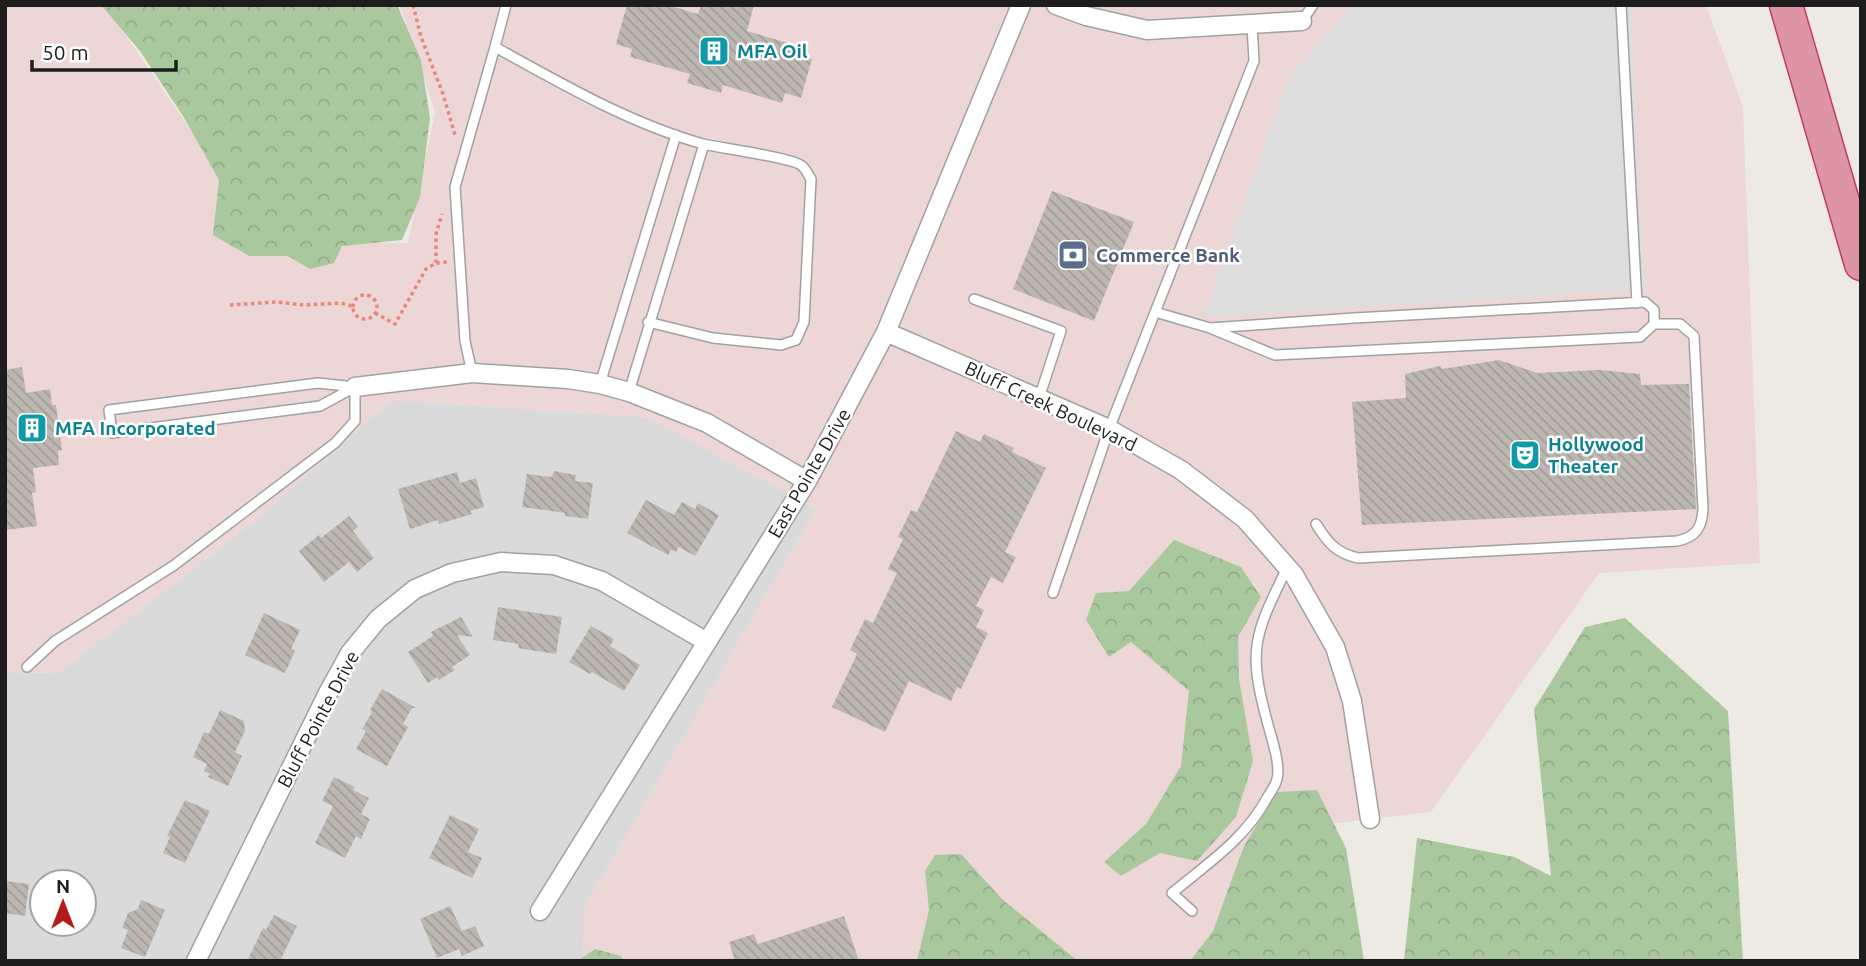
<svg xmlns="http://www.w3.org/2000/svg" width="1866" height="966" font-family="Ubuntu,sans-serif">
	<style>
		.residential { fill: #dbdada; fill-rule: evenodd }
		.commercial { fill: #ecd7d6 }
		.forest { fill: url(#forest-crowns) }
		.parking { fill: #ddd }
		.building { fill: url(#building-back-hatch) }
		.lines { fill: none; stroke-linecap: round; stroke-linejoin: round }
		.service-casing { stroke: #a1a1a1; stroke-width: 12 }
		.minor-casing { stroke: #a1a1a1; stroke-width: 21 }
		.motorway-casing { stroke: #c43966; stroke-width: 35 }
		.path { stroke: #e9877a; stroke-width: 3.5; stroke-dasharray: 3.5 3.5; stroke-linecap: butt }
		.service { stroke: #fff; stroke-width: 9 }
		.minor { stroke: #fff; stroke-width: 18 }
		.motorway { stroke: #dc95a1; stroke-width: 32 }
		.labels { text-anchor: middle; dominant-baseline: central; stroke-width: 5; stroke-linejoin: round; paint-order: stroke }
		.culture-label { font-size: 19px; font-weight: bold; fill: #0d838f; stroke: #fff; text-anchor: start }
		.service-label { font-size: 19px; font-weight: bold; fill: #4e5e75; stroke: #fff; text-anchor: start }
		.street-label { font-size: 19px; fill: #1d1d1d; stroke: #fff }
	</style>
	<defs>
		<pattern id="forest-crowns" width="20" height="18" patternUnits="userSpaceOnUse" patternTransform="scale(1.75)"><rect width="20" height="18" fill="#aac89e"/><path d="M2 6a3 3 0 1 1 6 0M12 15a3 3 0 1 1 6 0" fill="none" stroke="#92ab88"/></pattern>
		<pattern id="building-back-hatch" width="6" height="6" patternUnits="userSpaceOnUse" patternTransform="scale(1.75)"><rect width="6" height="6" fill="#bdb7b2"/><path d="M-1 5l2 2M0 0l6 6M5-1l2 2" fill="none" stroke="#a29d99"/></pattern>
	</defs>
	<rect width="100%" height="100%" fill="#edeae4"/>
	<path class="residential" d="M 391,400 L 649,417 L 816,509 L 585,907 L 583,961 L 5,961 L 5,672 L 58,673 L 257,519 ZM 42,882 L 84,882 L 84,924 L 42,924 Z"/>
	<path class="commercial" d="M 5,5 L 105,5 L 225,180 L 241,241 L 408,243 L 435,112 L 400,5 L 1706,5 L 1743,107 L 1760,563 L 1599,573 L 1431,812 L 1262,832 L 1233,913 L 1198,961 L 583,961 L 585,907 L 816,509 L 649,417 L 391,400 L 257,519 L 58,673 L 5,672 Z"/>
	<path class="forest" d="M 101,5 L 397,5 L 421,60 L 430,118 L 420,197 L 402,240 L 342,246 L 334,263 L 310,269 L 288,256 L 249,256 L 213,235 L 219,180 L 183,116 L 140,51 Z
		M 1174,540 L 1241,567 L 1261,597 L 1238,637 L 1239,679 L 1253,761 L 1236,817 L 1197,861 L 1160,853 L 1121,876 L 1104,862 L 1146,824 L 1181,766 L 1189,691 L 1131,642 L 1109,657 L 1086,620 L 1096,593 L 1129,591 Z
		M 1625,618 L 1728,711 L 1743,961 L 1404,961 L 1417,838 L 1514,857 L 1551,876 L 1534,709 L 1585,627 Z
		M 1317,790 L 1346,848 L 1364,961 L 1190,961 L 1213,931 L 1244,846 L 1277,792 Z
		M 961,854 L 1003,900 L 1078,961 L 917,961 L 929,910 L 925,871 L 935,855 Z
		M 595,949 L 621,956 L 624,961 L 577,961 Z"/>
	<path class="parking" d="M 1353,5 L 1631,5 L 1645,289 L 1203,317 L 1289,76 Z"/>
	<path class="building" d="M 627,5 L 667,5 L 698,14 L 701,5 L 754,5 L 747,31 L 798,46 L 796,54 L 812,59 L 801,98 L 785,93 L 782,103 L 723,85 L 721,93 L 687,83 L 690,74 L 630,57 L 632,49 L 616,44 Z
		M 1052,191 L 1134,222 L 1094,321 L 1013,289 Z
		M 1499,360 L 1537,373 L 1600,370 L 1640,374 L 1641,385 L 1689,384 L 1696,509 L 1362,525 L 1352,402 L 1406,398 L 1405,374 L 1440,366 L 1442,369 Z
		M 22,367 L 26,393 L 50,389 L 52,405 L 56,405 L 62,450 L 58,451 L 59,465 L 33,468 L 36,492 L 32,493 L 37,526 L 5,530 L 5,370 Z
		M 956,431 L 980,442 L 984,434 L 1014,448 L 1012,452 L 1046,468 L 1005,552 L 1016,557 L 1003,583 L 991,577 L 976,606 L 984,610 L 976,627 L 988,633 L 961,689 L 957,687 L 951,701 L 909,681 L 885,732 L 832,707 L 857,654 L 850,650 L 865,619 L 873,623 L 897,573 L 888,569 L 903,539 L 898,537 L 911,510 L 917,512 Z
		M 554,471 L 576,475 L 575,481 L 593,483 L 588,519 L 565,516 L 565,513 L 522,507 L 527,474 L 552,477 Z
		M 457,472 L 460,483 L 476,478 L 484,507 L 470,511 L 472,514 L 439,524 L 438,520 L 410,529 L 398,489 Z
		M 646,500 L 674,515 L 682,502 L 695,509 L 698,503 L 719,515 L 695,556 L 679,547 L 676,552 L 671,550 L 668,555 L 627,533 Z
		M 349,516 L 358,527 L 353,531 L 374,558 L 357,572 L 349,562 L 324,582 L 299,551 L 319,535 L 321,538 Z
		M 498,607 L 562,617 L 556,654 L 518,648 L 519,644 L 493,640 Z
		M 264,613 L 300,630 L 291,649 L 295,651 L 285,673 L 245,655 Z
		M 461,617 L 473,637 L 457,635 L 470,655 L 452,667 L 455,670 L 439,680 L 437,677 L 428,683 L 408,652 L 433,636 L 431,632 Z
		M 591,626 L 614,639 L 610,646 L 640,665 L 624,691 L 592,672 L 590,674 L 569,662 Z
		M 382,689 L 416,708 L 412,708 L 403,724 L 408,727 L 387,766 L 356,749 L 366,731 L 362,729 L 372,712 L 370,710 Z
		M 220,710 L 244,721 L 245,731 L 235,752 L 242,756 L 228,786 L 208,777 L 210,774 L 204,771 L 207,764 L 193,757 L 204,732 L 209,734 Z
		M 334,777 L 355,787 L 353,790 L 369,798 L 361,814 L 370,819 L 361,839 L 356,836 L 345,858 L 315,843 L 333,806 L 322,801 Z
		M 185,800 L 210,811 L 185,863 L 163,853 L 170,837 L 167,836 Z
		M 450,815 L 479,829 L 468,852 L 482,858 L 472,878 L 429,858 Z
		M 5,881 L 29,884 L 25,916 L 5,913 Z
		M 141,900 L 165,910 L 145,957 L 121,948 L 128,930 L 122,928 L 128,913 L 138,909 Z
		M 450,906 L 462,931 L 475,926 L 484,946 L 462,956 L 459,949 L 437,958 L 420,919 Z
		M 274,915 L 297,926 L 280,961 L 247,961 L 263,928 L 266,930 Z
		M 844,916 L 859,961 L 735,961 L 729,942 L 754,934 L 758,944 Z"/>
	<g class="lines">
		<g class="service-casing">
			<path id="service" d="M 1621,5 L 1637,303
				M 1302,21 L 1313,5
				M 495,47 L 506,5
				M 974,299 L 1061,331 L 1039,398
				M 1155,312 L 1210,328 L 1354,318 L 1645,302 L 1654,310 L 1654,324 L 1640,337 L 1275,355 L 1210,328
				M 472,373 L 465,341 L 455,187 L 495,47 C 562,84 629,123 703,144 C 720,148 795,158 802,166 C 806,169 808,175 811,179 L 804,322 L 796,340 L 781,345 L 713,338 L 648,322
				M 318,383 L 355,387 L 320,406 L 112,433 L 109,410 Z
				M 600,384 L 676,135
				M 629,392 L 704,144
				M 1316,524 C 1328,543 1336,553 1358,558 L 1677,541 C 1696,537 1702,528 1703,509 L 1694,336 L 1680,324 L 1654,324
				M 1053,593 L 1109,429 L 1254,61 L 1252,25
				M 27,667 L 55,641 L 173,566 L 335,443 L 355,421 L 355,387
				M 1192,911 L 1172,893 C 1207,864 1245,839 1267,798 C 1270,793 1276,785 1277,779 C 1281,764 1271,737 1267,721 C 1247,648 1255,634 1287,568"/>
		</g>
		<g class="minor-casing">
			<path id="minor" d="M 1056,5 L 1086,16 L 1147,30 L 1302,21
				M 886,332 L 1109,429 L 1181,470 L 1245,519 L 1294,575 L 1335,647 L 1352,701 L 1370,819
				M 355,387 L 472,373 L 568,379 L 600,384 L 629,392 L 707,423 L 807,481
				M 540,911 L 807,481 L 886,332 L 1021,5
				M 196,961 L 329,691 L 350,653 L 378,619 L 415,589 L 452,573 L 501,562 L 554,565 L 602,581 L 707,642"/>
		</g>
		<g class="motorway-casing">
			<path id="motorway" d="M 1786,5 L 1861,264"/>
		</g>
		<path class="path" d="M 413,5 L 421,37 L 443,94 L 455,135
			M 436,263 L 436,234 L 442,214
			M353 307a12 12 0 1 1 24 0a12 12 0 1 1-24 0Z
			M 230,305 L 277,302 L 304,305 L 341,303 L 352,306
			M 375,313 L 395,324 L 426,269 L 436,263 L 447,262"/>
		<use href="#service" class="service"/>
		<use href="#minor" class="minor"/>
		<use href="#motorway" class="motorway"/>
	</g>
	<defs>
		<g id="building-square" transform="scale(1.575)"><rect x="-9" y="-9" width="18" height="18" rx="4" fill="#0f9aa8" stroke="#fff"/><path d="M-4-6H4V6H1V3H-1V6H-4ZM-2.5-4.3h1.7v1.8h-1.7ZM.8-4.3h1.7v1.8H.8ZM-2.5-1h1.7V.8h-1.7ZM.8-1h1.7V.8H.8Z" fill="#fff"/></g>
		<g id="bank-square" transform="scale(1.575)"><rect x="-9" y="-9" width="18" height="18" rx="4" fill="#5c6f8a" stroke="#fff"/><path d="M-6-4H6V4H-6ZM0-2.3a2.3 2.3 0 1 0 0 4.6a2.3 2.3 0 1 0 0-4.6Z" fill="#fff"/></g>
		<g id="theatre-square" transform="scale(1.575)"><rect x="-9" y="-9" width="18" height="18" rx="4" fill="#0f9aa8" stroke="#fff"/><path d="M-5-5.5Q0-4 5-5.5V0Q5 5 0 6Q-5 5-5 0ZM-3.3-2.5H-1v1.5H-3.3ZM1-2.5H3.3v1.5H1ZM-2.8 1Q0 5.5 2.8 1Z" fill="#fff"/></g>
	</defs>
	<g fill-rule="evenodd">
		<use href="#building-square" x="714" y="51"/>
		<use href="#bank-square" x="1073" y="255"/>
		<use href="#building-square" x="32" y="428"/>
		<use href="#theatre-square" x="1525" y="455"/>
	</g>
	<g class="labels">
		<g class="culture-label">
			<text x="737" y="51">MFA Oil</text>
			<text x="55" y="428">MFA Incorporated</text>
			<text x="1548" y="444">Hollywood<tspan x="1548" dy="22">Theater</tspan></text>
		</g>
		<g class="service-label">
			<text x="1096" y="255">Commerce Bank</text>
		</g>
		<g class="street-label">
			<text transform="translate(1051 406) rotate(25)">Bluff Creek Boulevard</text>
			<text transform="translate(809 473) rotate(-60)">East Pointe Drive</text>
			<text transform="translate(318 719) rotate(-62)">Bluff Pointe Drive</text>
		</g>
	</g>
	<rect width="1866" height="966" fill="none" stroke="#1d1d1d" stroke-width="14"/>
	<g transform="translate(63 903)"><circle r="33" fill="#ffffff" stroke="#a5a5a5" stroke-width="2"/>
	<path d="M0-5L12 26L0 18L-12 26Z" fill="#b31a18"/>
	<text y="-10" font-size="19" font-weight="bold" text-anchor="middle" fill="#1d1d1d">N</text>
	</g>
	<path d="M32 60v10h144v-10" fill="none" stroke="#1d1d1d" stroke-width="3.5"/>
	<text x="42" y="60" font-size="21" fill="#1d1d1d" stroke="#ffffff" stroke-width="5" paint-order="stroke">50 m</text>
</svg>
